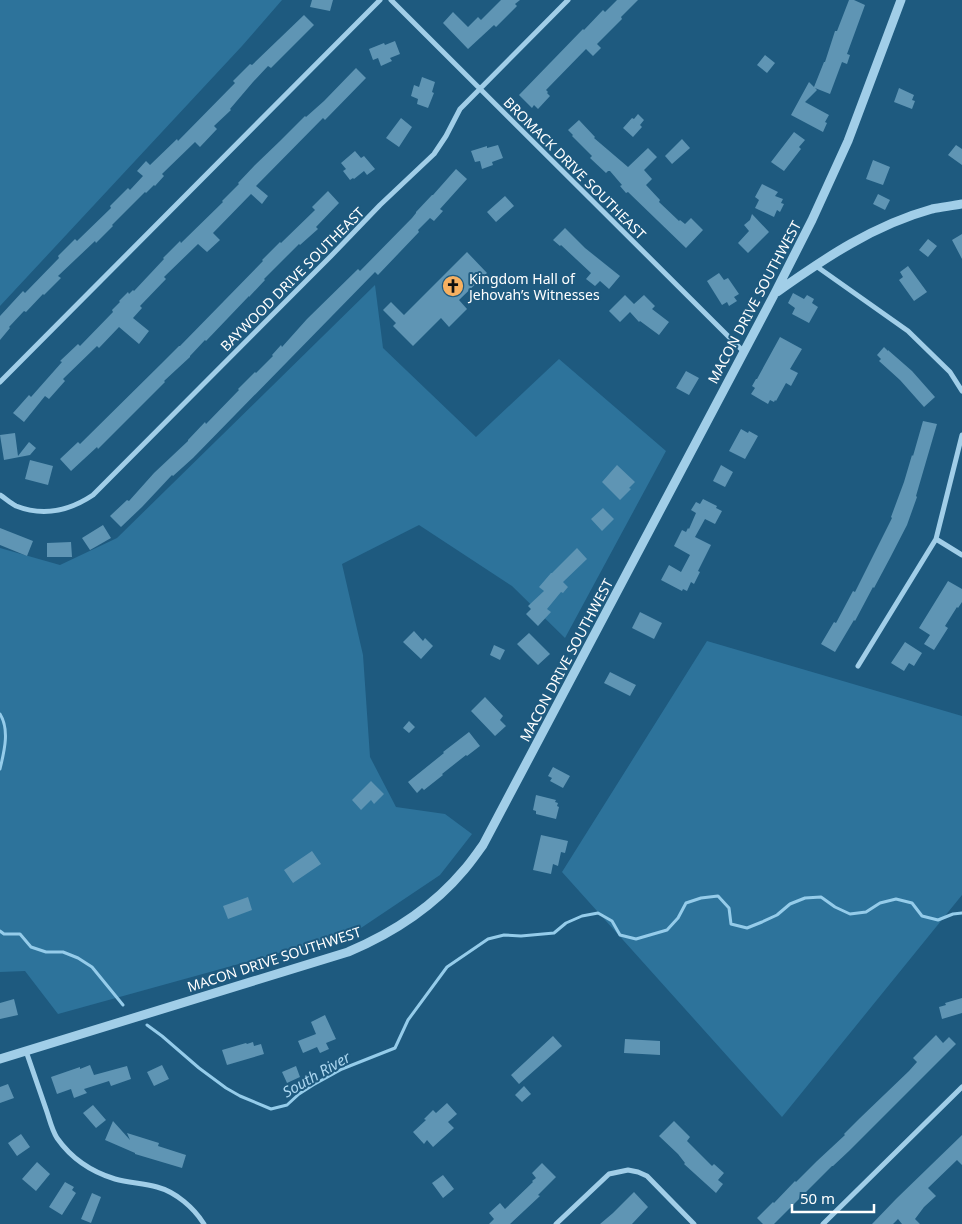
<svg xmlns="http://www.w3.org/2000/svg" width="962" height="1224" font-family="'Noto Sans',sans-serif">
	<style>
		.green { fill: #2d739b }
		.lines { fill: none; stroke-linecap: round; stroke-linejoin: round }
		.stream { stroke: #95ccea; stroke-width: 3 }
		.building { fill: #5f95b4 }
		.minor { stroke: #a1cee8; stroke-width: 5 }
		.tertiary { stroke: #a1cee8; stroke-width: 9 }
		.labels { text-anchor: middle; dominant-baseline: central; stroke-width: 4; stroke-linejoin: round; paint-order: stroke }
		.street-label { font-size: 14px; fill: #fff; stroke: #1e5a7f }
		.poi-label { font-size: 14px; fill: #fff; stroke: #1e5a7f; text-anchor: start }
		.water-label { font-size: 15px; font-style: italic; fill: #acd7f0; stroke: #1e5a7f }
	</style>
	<rect width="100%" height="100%" fill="#1e5a7f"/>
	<path class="green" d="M 0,0 L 282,0 L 242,46 L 0,306 Z
		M 375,285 L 383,348 L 476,437 L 559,359 L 666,451 L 565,638 L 512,586 L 419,525 L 342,564 L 363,655 L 370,757 L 396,807 L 445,814 L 472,834 L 440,875 L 355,932 L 58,1014 L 25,971 L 0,972 L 0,548 L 60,565 L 117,538 Z
		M 707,641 L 962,716 L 962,895 L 782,1117 L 562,872 Z"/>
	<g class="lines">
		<path class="stream" d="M 0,714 C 10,730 4,752 0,769
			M 0,931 L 4,934 L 20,934 L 31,947 L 46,952 L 63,952 L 78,958 L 92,967 L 123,1005
			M 147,1025 L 162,1036 L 199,1068 L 226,1088 L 240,1096 L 271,1109 L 287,1105 L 299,1094 L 313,1085 L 342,1069 L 395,1048 L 408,1020 L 447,967 L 488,939 L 504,935 L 521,936 L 554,933 L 566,923 L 582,916 L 598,913 L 612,921 L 620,935 L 636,939 L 667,930 L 678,918 L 686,903 L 701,898 L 718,896 L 729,908 L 731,924 L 747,928 L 762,922 L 777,915 L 790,904 L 805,898 L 821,897 L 835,907 L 850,914 L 866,912 L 880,903 L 896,899 L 912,903 L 922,916 L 938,920 L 953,914 L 962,913"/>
	</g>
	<path class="building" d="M 312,0 L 333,0 L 330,11 L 310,7 Z
		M 501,0 L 520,0 L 515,4 L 517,6 L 496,27 L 494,25 L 468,49 L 443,23 L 453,12 L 468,27 L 478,17 L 481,20 Z
		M 617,0 L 638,0 L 621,17 L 622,19 L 597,44 L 601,48 L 593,56 L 586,49 L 546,90 L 548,92 L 547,93 L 550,96 L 538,109 L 534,105 L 532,108 L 519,95 L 583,29 L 584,30 L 603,10 L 605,12 Z
		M 849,0 L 854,0 L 865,5 L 847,54 L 850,55 L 847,64 L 842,62 L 830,94 L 815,88 L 817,90 L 805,102 L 829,115 L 825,122 L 827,123 L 823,132 L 791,115 L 809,82 L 814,87 L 824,62 L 825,62 L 835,31 L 837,31 Z
		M 304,15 L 314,25 L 271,68 L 268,66 L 253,82 L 230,109 L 231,110 L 214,126 L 217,129 L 200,147 L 195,142 L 162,174 L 164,176 L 155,186 L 154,185 L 146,193 L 145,192 L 112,225 L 113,226 L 96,243 L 95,241 L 58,276 L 61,278 L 44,295 L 43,294 L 26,312 L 24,311 L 9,327 L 10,328 L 0,340 L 0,316 L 23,291 L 25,293 L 59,258 L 58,256 L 75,239 L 77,241 L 111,208 L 110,206 L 128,188 L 130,190 L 143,176 L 137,171 L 146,161 L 150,165 L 177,139 L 178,141 L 235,83 L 233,81 L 250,64 L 252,65 Z
		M 395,41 L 400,54 L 390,58 L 392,61 L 381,66 L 378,58 L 373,60 L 369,49 L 384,43 L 385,45 Z
		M 765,55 L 775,63 L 767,73 L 757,65 Z
		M 356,68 L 366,78 L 325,120 L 323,118 L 256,186 L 268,196 L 262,204 L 251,194 L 213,233 L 220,240 L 207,252 L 198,244 L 164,277 L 166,279 L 140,306 L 142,308 L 133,318 L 149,331 L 139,344 L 119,327 L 99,348 L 97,346 L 63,379 L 65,381 L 49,399 L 45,396 L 24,422 L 13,413 L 29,395 L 31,397 L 62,362 L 60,361 L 78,344 L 80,346 L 113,312 L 112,310 L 120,302 L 119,301 L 128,292 L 129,294 L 133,290 L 134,291 L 164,259 L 163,258 L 180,241 L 181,243 L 223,202 L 222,201 L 239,184 L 238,183 L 255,165 L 280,141 L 305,116 L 306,117 L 324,101 Z
		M 422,77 L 435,82 L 432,92 L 434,93 L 428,108 L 417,104 L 418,99 L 411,96 L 414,85 L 419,87 Z
		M 899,88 L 914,95 L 912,100 L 915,101 L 912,109 L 894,102 Z
		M 638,114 L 644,120 L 640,125 L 642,127 L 633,137 L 623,128 L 632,118 L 634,119 Z
		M 401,118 L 412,127 L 399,147 L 386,138 Z
		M 579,120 L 595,137 L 594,138 L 628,167 L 648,148 L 657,157 L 644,170 L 652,179 L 646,185 L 660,200 L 659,202 L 679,221 L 680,220 L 685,224 L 691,218 L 703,230 L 686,248 L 628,192 L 626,193 L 620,186 L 622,185 L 610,171 L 608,171 L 606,173 L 590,158 L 592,156 L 572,136 L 573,135 L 568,130 Z
		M 794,132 L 805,140 L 799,147 L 801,149 L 784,171 L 771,162 Z
		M 682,139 L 690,148 L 672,164 L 665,156 Z
		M 498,145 L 503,158 L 492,162 L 493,165 L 482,169 L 480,161 L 475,162 L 471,151 L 487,146 L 487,148 Z
		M 956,145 L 962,149 L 962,165 L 948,155 Z
		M 355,151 L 361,158 L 364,156 L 375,169 L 367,175 L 364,171 L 354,179 L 353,178 L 350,180 L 343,171 L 346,169 L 341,163 Z
		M 873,160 L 890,167 L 883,185 L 866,179 Z
		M 456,169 L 467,179 L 440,209 L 443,211 L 434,221 L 430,218 L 418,230 L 419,232 L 378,275 L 375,272 L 193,458 L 173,476 L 172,475 L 142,507 L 121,527 L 110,516 L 127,500 L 129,501 L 154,473 L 188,441 L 188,440 L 205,422 L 206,424 L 239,390 L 238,389 L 255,372 L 256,373 L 273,356 L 272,355 L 281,345 L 282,347 L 307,319 L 358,269 L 360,271 L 412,218 L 416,213 L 416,212 L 432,195 L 433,195 Z
		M 762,184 L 778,192 L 775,196 L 783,199 L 781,203 L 784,204 L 780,212 L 777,210 L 774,217 L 755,208 L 759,200 L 755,197 Z
		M 328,191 L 339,203 L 316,227 L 318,229 L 300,245 L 299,244 L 264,279 L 265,280 L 249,297 L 249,296 L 206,341 L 205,340 L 190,356 L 190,357 L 164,381 L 165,382 L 98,449 L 97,447 L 71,471 L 60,459 L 78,442 L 80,444 L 162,363 L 179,346 L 180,346 L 263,261 L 262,260 L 280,242 L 281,243 L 315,210 L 312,207 Z
		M 878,194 L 890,200 L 885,210 L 873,204 Z
		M 505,196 L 514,206 L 496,222 L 487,212 Z
		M 752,214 L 769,232 L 748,253 L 738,243 L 749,231 L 744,225 L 750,220 Z
		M 565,228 L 585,248 L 620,276 L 609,289 L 600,281 L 595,286 L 586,279 L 591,273 L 561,245 L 560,246 L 553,240 Z
		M 962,234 L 962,259 L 952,240 Z
		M 928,239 L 937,246 L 928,257 L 919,250 Z
		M 467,252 L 487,273 L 459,300 L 467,309 L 449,327 L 441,318 L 413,346 L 393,326 L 396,323 L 383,310 L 391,302 L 404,315 Z
		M 908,266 L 927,292 L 914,301 L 899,280 L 903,277 L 900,272 Z
		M 719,273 L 724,280 L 728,278 L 739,294 L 734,297 L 737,301 L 729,306 L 727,302 L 722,305 L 707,281 Z
		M 793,293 L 804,299 L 807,295 L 814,299 L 812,303 L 818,307 L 809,323 L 792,314 L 795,308 L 788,303 Z
		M 625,295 L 634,304 L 644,295 L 655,306 L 652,309 L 669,322 L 659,335 L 640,321 L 639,322 L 630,312 L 620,322 L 609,311 Z
		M 780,337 L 802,349 L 790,369 L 798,373 L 791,386 L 786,383 L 776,401 L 775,400 L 774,402 L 770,400 L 768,404 L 751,394 L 755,388 L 752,386 L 756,379 L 757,379 Z
		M 884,347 L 888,351 L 888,350 L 912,371 L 935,397 L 924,407 L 900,380 L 879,361 L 881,359 L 877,355 Z
		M 686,371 L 699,378 L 689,395 L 676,388 Z
		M 923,421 L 937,424 L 916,496 L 917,497 L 907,525 L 890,558 L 874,588 L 873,587 L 855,621 L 854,620 L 835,652 L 821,644 L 834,622 L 836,623 L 853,591 L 855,592 L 892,518 L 891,517 L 904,482 L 912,455 L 913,456 Z
		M 741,429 L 748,433 L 749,431 L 758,436 L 745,459 L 729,451 Z
		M 15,433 L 18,456 L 29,442 L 36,448 L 30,455 L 4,460 L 0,435 Z
		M 30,460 L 53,466 L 48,485 L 25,479 Z
		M 617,465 L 635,482 L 629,488 L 631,489 L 620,500 L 602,482 Z
		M 721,465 L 733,472 L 725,487 L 713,481 Z
		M 703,499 L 717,506 L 716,508 L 722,511 L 715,524 L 705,519 L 695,537 L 711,545 L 698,571 L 700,572 L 694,584 L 691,582 L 687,591 L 683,589 L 682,591 L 661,580 L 669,565 L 681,572 L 690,555 L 674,546 L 682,530 L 686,532 L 688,528 L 689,529 L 696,513 L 691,510 L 696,502 L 700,504 Z
		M 603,508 L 614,519 L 602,531 L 591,519 Z
		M 103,525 L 111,538 L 90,550 L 82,538 Z
		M 0,528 L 33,541 L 27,556 L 0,545 Z
		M 71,542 L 72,557 L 47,557 L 47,543 Z
		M 577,548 L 587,559 L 563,582 L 568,587 L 563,593 L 561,592 L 547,609 L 551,612 L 538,626 L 526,614 L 531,609 L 528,606 L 544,591 L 539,587 L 551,573 L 552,573 Z
		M 948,581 L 962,589 L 962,602 L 958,608 L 957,607 L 945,626 L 948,628 L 934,650 L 924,644 L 930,635 L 919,628 Z
		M 640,612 L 662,623 L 654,639 L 632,628 Z
		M 414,631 L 423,641 L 425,638 L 433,646 L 421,659 L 403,642 Z
		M 529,633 L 550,654 L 538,665 L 517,644 Z
		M 905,642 L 922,653 L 914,666 L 909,663 L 904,671 L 891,663 Z
		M 494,645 L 505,650 L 500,660 L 490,655 Z
		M 610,672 L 636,685 L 630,696 L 604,683 Z
		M 485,697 L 503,716 L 500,720 L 506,726 L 495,736 L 471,711 Z
		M 409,721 L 415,727 L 409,733 L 403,728 Z
		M 469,732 L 480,746 L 467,756 L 466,755 L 442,774 L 443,775 L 424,790 L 422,788 L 417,793 L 408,782 L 444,753 L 443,752 Z
		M 553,767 L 570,776 L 563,788 L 550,781 L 552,778 L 548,776 Z
		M 371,781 L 384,794 L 374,804 L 371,800 L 361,810 L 352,800 Z
		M 536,795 L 556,800 L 555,802 L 558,803 L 557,806 L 559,807 L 556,819 L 536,814 L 536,811 L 533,810 Z
		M 541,835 L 568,841 L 565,853 L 561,852 L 558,866 L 553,864 L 551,874 L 533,870 Z
		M 312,851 L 321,864 L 293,883 L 284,870 Z
		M 248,897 L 252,910 L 228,919 L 223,906 Z
		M 962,998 L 962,1013 L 942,1019 L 939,1007 L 946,1005 L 945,1003 Z
		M 14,999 L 18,1015 L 0,1019 L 0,1003 Z
		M 325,1015 L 336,1039 L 326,1043 L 329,1049 L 320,1053 L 317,1047 L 303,1053 L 298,1041 L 316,1034 L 311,1022 Z
		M 936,1035 L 943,1043 L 949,1037 L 956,1044 L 849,1151 L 833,1166 L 832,1166 L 774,1224 L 763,1224 L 757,1218 L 773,1202 L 774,1203 L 795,1181 L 796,1182 L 817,1161 L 845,1135 L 844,1134 L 860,1118 L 909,1071 L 917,1062 L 913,1058 Z
		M 553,1036 L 562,1046 L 519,1084 L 511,1075 Z
		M 625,1039 L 660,1041 L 660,1055 L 624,1053 Z
		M 253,1042 L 254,1046 L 261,1044 L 264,1054 L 227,1065 L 222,1050 L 246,1043 L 247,1044 Z
		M 90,1065 L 94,1075 L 127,1066 L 131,1079 L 111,1086 L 109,1081 L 84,1089 L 87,1093 L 74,1098 L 71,1089 L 57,1094 L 51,1077 L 80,1067 L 80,1069 Z
		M 162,1065 L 169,1079 L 154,1086 L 147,1072 Z
		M 296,1066 L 300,1077 L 287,1083 L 282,1072 Z
		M 8,1084 L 14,1098 L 0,1103 L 0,1087 Z
		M 524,1086 L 531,1094 L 522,1102 L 515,1095 Z
		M 447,1103 L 457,1114 L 448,1122 L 454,1128 L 433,1147 L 427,1140 L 424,1144 L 413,1132 L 426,1120 L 424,1119 L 433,1110 L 436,1113 Z
		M 93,1105 L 106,1120 L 96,1128 L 83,1113 Z
		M 113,1121 L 130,1140 L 127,1133 L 159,1143 L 158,1146 L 186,1155 L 182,1168 L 135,1154 L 135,1153 L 105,1140 Z
		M 674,1121 L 690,1137 L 687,1141 L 712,1166 L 714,1164 L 724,1173 L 718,1180 L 723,1184 L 716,1193 L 684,1164 L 685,1163 L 678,1154 L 659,1136 Z
		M 21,1134 L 30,1147 L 17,1156 L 8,1143 Z
		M 962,1135 L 962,1165 L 957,1160 L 928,1188 L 936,1196 L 924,1207 L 915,1219 L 920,1224 L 902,1224 L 898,1219 L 893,1224 L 872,1224 L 896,1199 Z
		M 37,1162 L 50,1174 L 36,1191 L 22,1179 Z
		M 542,1163 L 556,1177 L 538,1195 L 540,1196 L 510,1224 L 489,1224 L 494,1219 L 489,1213 L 500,1203 L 505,1209 L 533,1182 L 532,1181 L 536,1178 L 532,1173 Z
		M 443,1175 L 454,1189 L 443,1198 L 432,1183 Z
		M 65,1182 L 74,1187 L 72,1190 L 76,1193 L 62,1215 L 49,1207 Z
		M 634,1192 L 648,1207 L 632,1224 L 600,1224 L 613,1213 Z
		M 92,1193 L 101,1197 L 91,1223 L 81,1219 Z"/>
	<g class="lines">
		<path class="minor" d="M 391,0 L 744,352
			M 816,266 L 908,331 L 950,372 L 962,391
			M 0,382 L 380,0
			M 0,495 C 5,498 10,503 16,506 C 44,517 69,511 93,495 L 331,256 L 380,205 L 434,154 L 446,136 L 460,109 L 568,0
			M 936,539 L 962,555
			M 858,666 L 936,539 L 962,435
			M 26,1051 C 33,1071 40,1092 47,1112 C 50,1121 52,1130 57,1138 C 71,1158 92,1172 115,1179 C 129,1183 143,1183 157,1187 C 176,1192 194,1208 204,1224
			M 556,1224 L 609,1174 L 628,1170 L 638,1172 L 647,1176 L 694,1224
			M 823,1224 L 962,1087"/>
		<path class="tertiary" d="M 777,292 C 825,258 874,225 932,209 C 941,207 952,206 962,204
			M 0,1059 L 348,952 C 393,933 433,907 464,870 C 471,862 477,853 483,845 L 775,293 L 812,220 L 848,141 L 901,0"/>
	</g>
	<defs>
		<g id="church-disc" transform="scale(1.125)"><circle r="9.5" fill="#f7b060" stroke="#1e5a7f"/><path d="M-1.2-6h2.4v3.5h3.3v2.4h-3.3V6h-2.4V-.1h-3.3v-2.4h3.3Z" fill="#111"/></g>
	</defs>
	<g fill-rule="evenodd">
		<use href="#church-disc" x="453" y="286"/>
	</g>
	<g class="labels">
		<g class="street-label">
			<text transform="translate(575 168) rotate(45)">BROMACK DRIVE SOUTHEAST</text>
			<text transform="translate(292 279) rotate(-45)">BAYWOOD DRIVE SOUTHEAST</text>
			<text transform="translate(754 302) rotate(-62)">MACON DRIVE SOUTHWEST</text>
			<text transform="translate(566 660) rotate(-62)">MACON DRIVE SOUTHWEST</text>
			<text transform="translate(274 959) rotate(-18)">MACON DRIVE SOUTHWEST</text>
		</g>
		<g class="poi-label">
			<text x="469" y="278">Kingdom Hall of<tspan x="469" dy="16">Jehovah’s Witnesses</tspan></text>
		</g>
		<g class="water-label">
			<text transform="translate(316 1074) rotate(-30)">South River</text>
		</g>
	</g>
	<path d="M792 1204v8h82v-8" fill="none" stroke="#ffffff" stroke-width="2.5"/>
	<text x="800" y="1204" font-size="15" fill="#ffffff" stroke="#1e5a7f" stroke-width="4" paint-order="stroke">50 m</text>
</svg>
